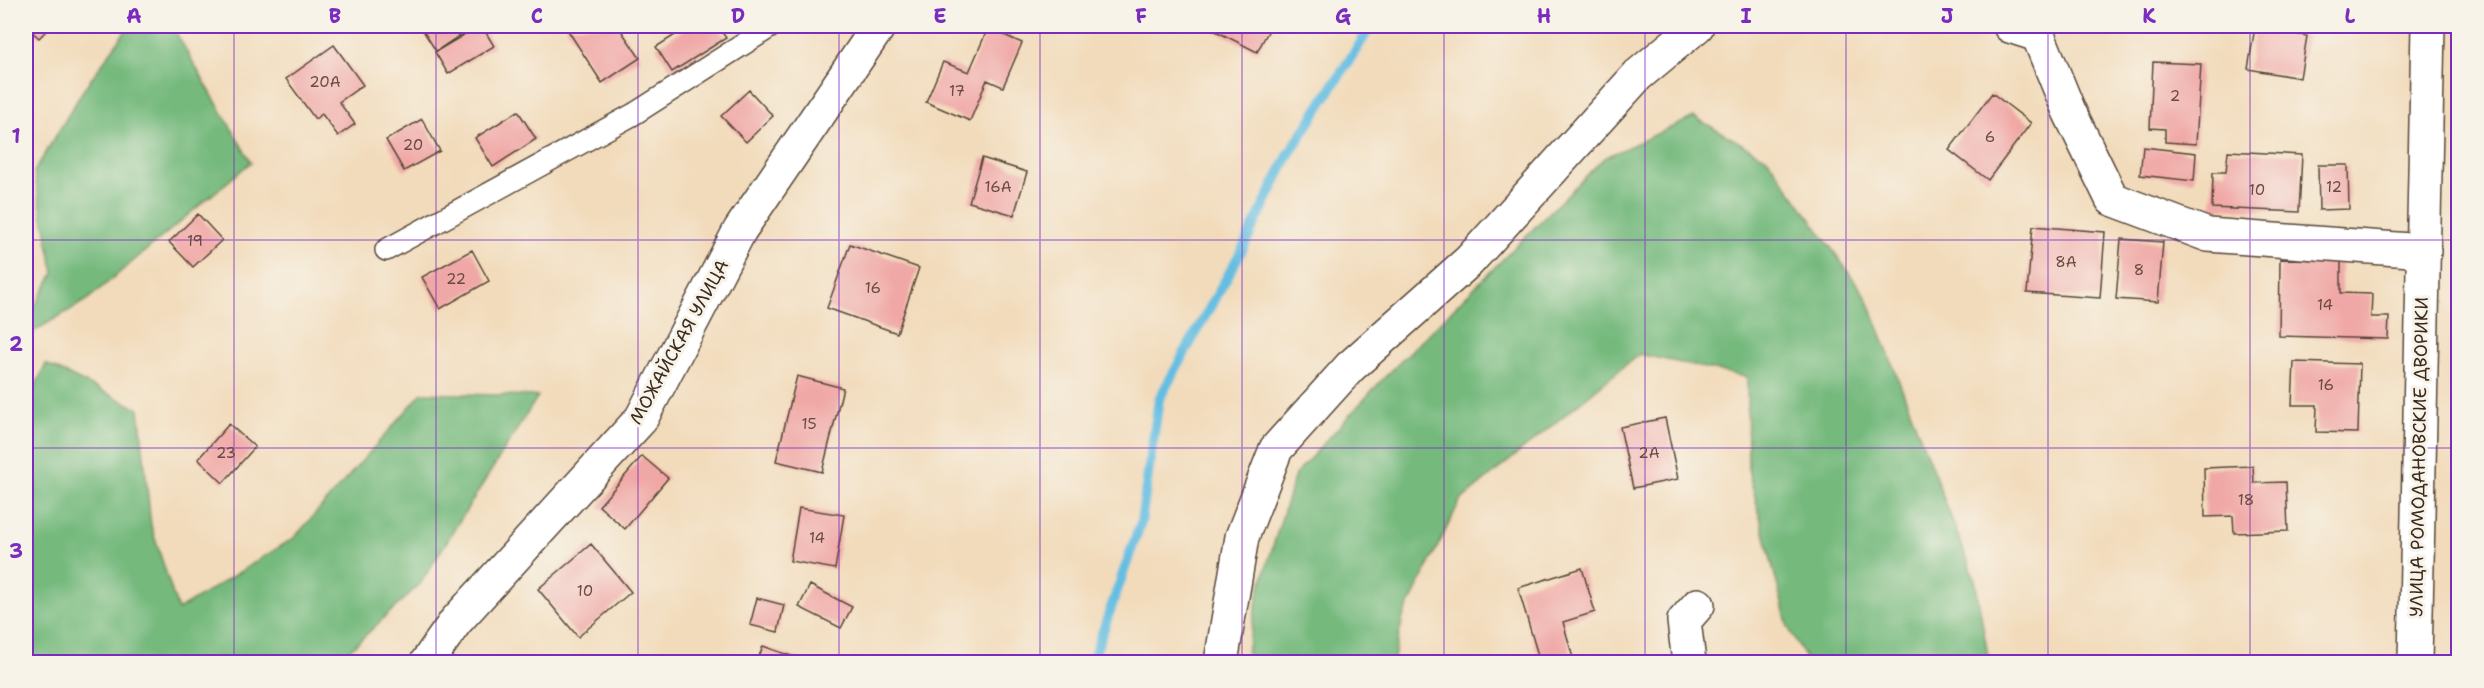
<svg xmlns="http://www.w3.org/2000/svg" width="2484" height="688" font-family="'Shantell Sans',sans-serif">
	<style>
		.forest { fill: #75b97d; stroke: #58724e; stroke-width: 1.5 }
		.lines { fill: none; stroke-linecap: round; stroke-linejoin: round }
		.stream { stroke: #64bee2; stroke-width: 10 }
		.building { fill: #f0a8a6 }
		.lane-casing { stroke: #564536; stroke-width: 24 }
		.street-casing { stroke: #564536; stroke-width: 36 }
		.secondary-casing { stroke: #564536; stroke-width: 36 }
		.lane { stroke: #fff; stroke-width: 21 }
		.street { stroke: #fff; stroke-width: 33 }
		.secondary { stroke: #fff; stroke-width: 33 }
		.grid { fill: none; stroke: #7b2cbf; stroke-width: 1.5; stroke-opacity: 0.55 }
		.labels { text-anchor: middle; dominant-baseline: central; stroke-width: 6; stroke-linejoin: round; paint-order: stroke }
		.number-label { font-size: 15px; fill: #684a40 }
		.street-label { font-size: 18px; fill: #3b2a1e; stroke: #f7f3e8 }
		.neatline { fill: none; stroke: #7b2cbf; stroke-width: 2 }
		.grid-label { font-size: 20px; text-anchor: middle; font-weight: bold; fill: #7b2cbf }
	</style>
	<rect width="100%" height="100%" fill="#f7f3e8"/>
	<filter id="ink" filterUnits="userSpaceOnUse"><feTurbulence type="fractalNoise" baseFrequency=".0167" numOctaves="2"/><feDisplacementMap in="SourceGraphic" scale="12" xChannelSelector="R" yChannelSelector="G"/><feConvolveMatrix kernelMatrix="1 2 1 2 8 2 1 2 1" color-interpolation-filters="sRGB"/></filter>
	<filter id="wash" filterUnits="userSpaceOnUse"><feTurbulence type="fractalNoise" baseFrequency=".008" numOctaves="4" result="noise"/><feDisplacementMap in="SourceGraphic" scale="24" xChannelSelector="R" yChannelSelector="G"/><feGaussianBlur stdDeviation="1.35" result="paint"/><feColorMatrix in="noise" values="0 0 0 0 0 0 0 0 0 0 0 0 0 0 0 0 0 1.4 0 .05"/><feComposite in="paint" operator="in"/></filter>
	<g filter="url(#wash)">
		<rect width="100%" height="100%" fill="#f2dbbb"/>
		<path class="forest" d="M 129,26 L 172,26 L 251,162 L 87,300 L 26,336 L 26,321 L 54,273 L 34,172 L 84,89 Z
			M 1694,117 L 1767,158 L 1867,298 L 1975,580 L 1989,662 L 1808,662 L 1788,627 L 1748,469 L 1747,377 L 1639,354 L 1460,501 L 1403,617 L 1393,662 L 1245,662 L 1259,591 L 1295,475 L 1380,382 L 1604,158 Z
			M 46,364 L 139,409 L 151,526 L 178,610 L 294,538 L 422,393 L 538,396 L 420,584 L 337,662 L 26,662 L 26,406 Z"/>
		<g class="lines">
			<path class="stream" d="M 1092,662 L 1141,522 L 1159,399 L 1242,250 L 1289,154 L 1366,34 L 1368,26"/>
		</g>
		<g id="blocks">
			<path class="building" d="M 26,26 L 51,26 L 39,38 Z
				M 427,26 L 463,26 L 466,31 L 436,51 L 422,29 Z
				M 479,26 L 482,26 L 494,46 L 448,74 L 435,52 Z
				M 565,26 L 618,26 L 640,58 L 602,83 Z
				M 689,26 L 718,26 L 726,38 L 672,72 L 656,47 Z
				M 1206,26 L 1271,26 L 1257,52 Z
				M 2255,27 L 2307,36 L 2300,78 L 2248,69 Z
				M 988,28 L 1022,43 L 1003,87 L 987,80 L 970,121 L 926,102 L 943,62 L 969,72 Z
				M 334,45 L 363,85 L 339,102 L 355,124 L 338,136 L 322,114 L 315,119 L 286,79 Z
				M 2153,62 L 2201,64 L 2196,144 L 2165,142 L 2165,129 L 2150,128 Z
				M 749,90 L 773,116 L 746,142 L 721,116 Z
				M 1992,93 L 2031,123 L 1988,180 L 1949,150 Z
				M 518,111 L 536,139 L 493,167 L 475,138 Z
				M 422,119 L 440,151 L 404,171 L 386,140 Z
				M 2143,147 L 2196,153 L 2194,181 L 2140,175 Z
				M 2228,151 L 2302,155 L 2299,212 L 2212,208 L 2213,172 L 2226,172 Z
				M 982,158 L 1027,172 L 1014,215 L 969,202 Z
				M 2318,165 L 2348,165 L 2349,209 L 2319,210 Z
				M 198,214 L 222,240 L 193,267 L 169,242 Z
				M 2033,226 L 2105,232 L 2100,298 L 2027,293 Z
				M 2121,239 L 2163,242 L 2158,302 L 2116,299 Z
				M 850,244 L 919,268 L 897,333 L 827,308 Z
				M 472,250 L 489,281 L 440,309 L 422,277 Z
				M 2280,259 L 2341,260 L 2341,293 L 2372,294 L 2371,317 L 2389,317 L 2388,339 L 2279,336 Z
				M 2294,362 L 2360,364 L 2358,433 L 2316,432 L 2317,405 L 2292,405 Z
				M 797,376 L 843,388 L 822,472 L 776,461 Z
				M 1665,418 L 1678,479 L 1633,488 L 1620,427 Z
				M 229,424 L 255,447 L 223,483 L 198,459 Z
				M 642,456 L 668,478 L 625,529 L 599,506 Z
				M 2253,466 L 2254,483 L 2286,482 L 2288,531 L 2234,533 L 2233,516 L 2205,517 L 2204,468 Z
				M 799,508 L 844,515 L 835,569 L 790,561 Z
				M 591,544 L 631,592 L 578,637 L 538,589 Z
				M 1582,568 L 1595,612 L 1563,622 L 1573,658 L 1558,662 L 1540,662 L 1518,588 Z
				M 810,585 L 852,607 L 841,628 L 799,607 Z
				M 757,598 L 784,605 L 778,632 L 750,625 Z
				M 763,646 L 808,662 L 757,662 Z"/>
		</g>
	</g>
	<g filter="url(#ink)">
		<use href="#blocks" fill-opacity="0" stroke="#564536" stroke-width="1.5"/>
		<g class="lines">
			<g class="lane-casing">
				<path id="lane" d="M 386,250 L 634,114 L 772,26"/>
			</g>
			<g class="street-casing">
				<path id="street" d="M 2010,26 L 2038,35 L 2069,111 L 2112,199 L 2208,235 L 2424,251
					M 427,662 L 456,621 L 641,419 L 740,230 L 879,26
					M 1221,662 L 1242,537 L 1276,449 L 1350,367 L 1469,261 L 1638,75 L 1697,26
					M 1689,662 L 1684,621 L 1698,605"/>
			</g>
			<g class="secondary-casing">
				<path id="secondary" d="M 2415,662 L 2428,26"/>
			</g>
			<use href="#lane" class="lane"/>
			<use href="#street" class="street"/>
			<use href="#secondary" class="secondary"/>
		</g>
	</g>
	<path class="grid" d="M 234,26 L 234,662M 436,26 L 436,662M 638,26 L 638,662M 839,26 L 839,662M 1040,26 L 1040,662M 1242,26 L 1242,662M 1444,26 L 1444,662M 1645,26 L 1645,662M 1846,26 L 1846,662M 2048,26 L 2048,662M 2250,26 L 2250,662M 26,240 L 2458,240M 26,448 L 2458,448"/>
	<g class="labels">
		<g class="number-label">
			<text x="325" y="82">20А</text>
			<text x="957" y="91">17</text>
			<text x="2175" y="96">2</text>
			<text x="1990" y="137">6</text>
			<text x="413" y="145">20</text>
			<text x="998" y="187">16А</text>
			<text x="2334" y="187">12</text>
			<text x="2257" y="190">10</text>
			<text x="195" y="241">19</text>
			<text x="2066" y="262">8А</text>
			<text x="2139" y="270">8</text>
			<text x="456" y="279">22</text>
			<text x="873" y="288">16</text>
			<text x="2325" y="305">14</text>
			<text x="2326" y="385">16</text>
			<text x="809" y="424">15</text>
			<text x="226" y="453">23</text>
			<text x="1649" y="453">2А</text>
			<text x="2246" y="500">18</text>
			<text x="817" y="538">14</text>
			<text x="585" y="591">10</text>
		</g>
		<g class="street-label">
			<text transform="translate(679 342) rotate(-61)">МОЖАЙСКАЯ УЛИЦА</text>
			<text transform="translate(2419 457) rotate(-89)">УЛИЦА РОМОДАНОВСКИЕ ДВОРИКИ</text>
		</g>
	</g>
	<rect width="2484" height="688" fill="none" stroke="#f7f3e8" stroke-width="66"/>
	<rect x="33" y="33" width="2418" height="622" class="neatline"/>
	<g class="grid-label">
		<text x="134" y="23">A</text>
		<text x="335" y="23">B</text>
		<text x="537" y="23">C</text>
		<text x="738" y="23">D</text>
		<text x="940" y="23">E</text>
		<text x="1141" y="23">F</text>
		<text x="1343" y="23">G</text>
		<text x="1544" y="23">H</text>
		<text x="1746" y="23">I</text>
		<text x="1947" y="23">J</text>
		<text x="2149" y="23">K</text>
		<text x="2350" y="23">L</text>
		<text x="16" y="143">1</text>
		<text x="16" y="351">2</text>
		<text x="16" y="558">3</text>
	</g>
</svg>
